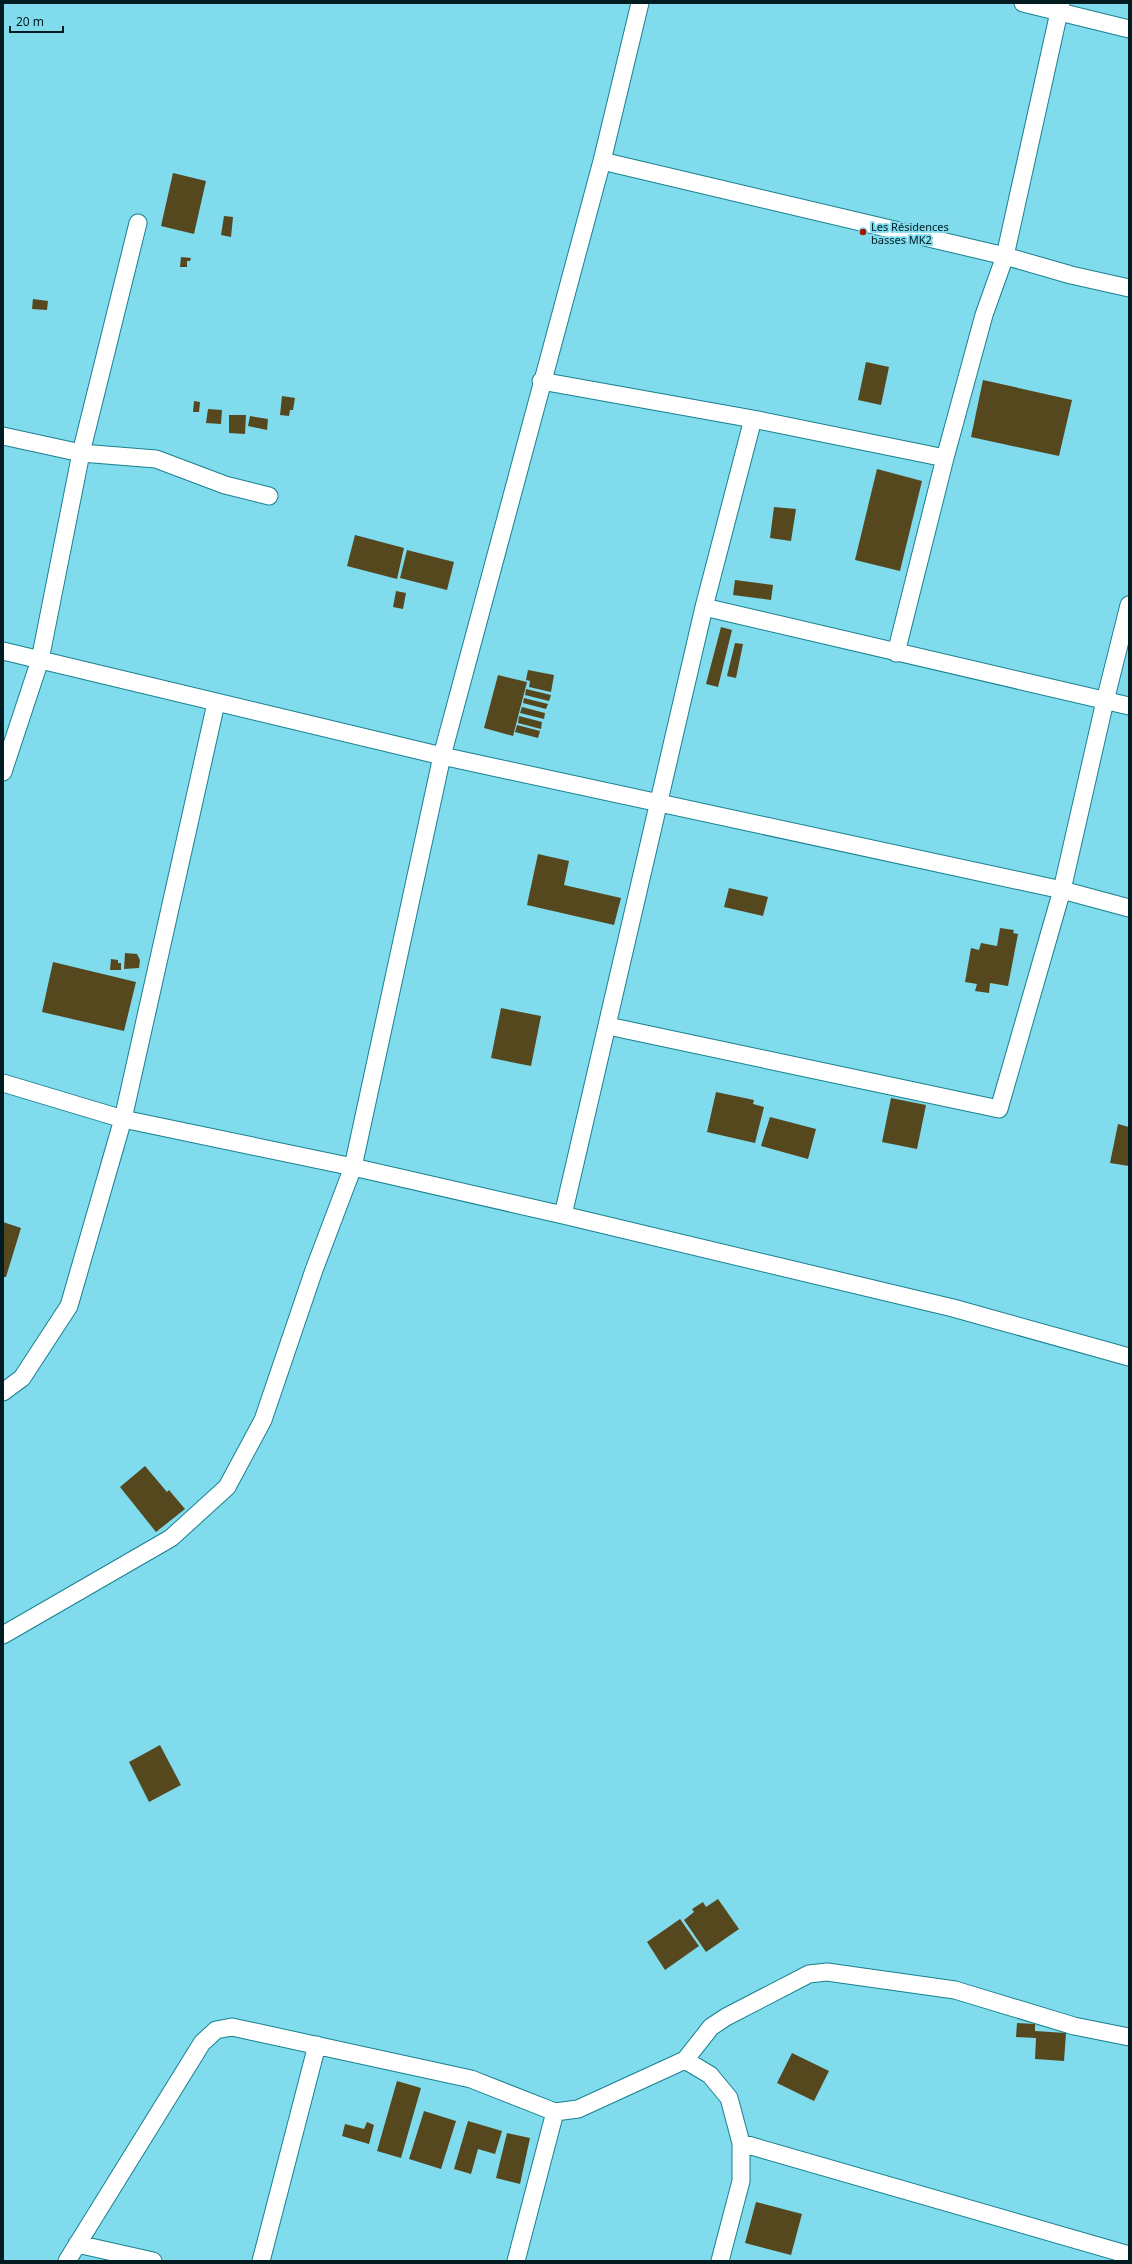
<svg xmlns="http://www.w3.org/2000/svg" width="1132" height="2264" font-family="'Noto Sans',sans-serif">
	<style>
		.building { fill: #56481e }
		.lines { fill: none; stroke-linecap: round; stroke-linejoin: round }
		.minor-casing { stroke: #188090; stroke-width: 19 }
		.minor { stroke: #fff; stroke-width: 17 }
		.poi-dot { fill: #a71600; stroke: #80dbec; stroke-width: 1.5 }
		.labels { text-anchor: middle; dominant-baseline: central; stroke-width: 4; stroke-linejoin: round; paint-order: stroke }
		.poi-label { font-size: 11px; fill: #001c21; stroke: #80dbec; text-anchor: start }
	</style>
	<rect width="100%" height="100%" fill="#80dbec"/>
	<path class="building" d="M 173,173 L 206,181 L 194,234 L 161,226 Z
		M 224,216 L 233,217 L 231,237 L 221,235 Z
		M 181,257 L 191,258 L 190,261 L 187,261 L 187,267 L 180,267 Z
		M 33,299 L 48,301 L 47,310 L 32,309 Z
		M 866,362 L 889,367 L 881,405 L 858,400 Z
		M 983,380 L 1072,400 L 1059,456 L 971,437 Z
		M 282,396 L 295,398 L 293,410 L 290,410 L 289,416 L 280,415 Z
		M 194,401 L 200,402 L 199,412 L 193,412 Z
		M 208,409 L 222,410 L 221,424 L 206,423 Z
		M 229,415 L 246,415 L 245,434 L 229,433 Z
		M 250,416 L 268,419 L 267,430 L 248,426 Z
		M 877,469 L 922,481 L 900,571 L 855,560 Z
		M 774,507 L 796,509 L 791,541 L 770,538 Z
		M 355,535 L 404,548 L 397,579 L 347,566 Z
		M 407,550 L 454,562 L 447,590 L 400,578 Z
		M 735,580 L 773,585 L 771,600 L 733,595 Z
		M 396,591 L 406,593 L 403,609 L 393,607 Z
		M 721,627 L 732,630 L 718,687 L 706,684 Z
		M 735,643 L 743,644 L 736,678 L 727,676 Z
		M 528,670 L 554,675 L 551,692 L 529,687 L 530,681 L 526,680 Z
		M 498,675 L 527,682 L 513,736 L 484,728 Z
		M 526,689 L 551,695 L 549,701 L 525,695 Z
		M 524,698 L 548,704 L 546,709 L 523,703 Z
		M 522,707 L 545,713 L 544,719 L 520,713 Z
		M 519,716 L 542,722 L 541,729 L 518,723 Z
		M 517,725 L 540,731 L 538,738 L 515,732 Z
		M 538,854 L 569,861 L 564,885 L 621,898 L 614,925 L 527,905 Z
		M 729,888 L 768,897 L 763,916 L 724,907 Z
		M 1000,928 L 1014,930 L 1013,933 L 1018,934 L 1008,986 L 990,983 L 989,993 L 975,991 L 977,984 L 965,982 L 971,948 L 979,950 L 981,943 L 997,946 Z
		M 125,953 L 137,954 L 140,960 L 139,968 L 124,969 Z
		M 111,959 L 118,960 L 118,963 L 121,963 L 121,970 L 110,970 Z
		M 53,962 L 136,982 L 124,1031 L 42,1012 Z
		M 501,1008 L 541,1016 L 531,1066 L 491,1058 Z
		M 716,1092 L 754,1100 L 753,1104 L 764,1107 L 755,1143 L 707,1132 Z
		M 891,1098 L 926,1105 L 917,1149 L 882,1142 Z
		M 770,1117 L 816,1129 L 808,1159 L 761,1146 Z
		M 1118,1124 L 1129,1127 L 1129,1166 L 1110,1163 Z
		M 3,1222 L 21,1228 L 6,1277 L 3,1277 Z
		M 145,1466 L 167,1492 L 169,1490 L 185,1509 L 156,1532 L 120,1487 Z
		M 160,1745 L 181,1785 L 149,1802 L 129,1762 Z
		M 718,1899 L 739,1929 L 706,1952 L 684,1920 L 694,1912 L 692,1909 L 703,1902 L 706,1907 Z
		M 680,1919 L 699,1946 L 665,1970 L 647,1942 Z
		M 1017,2023 L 1035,2024 L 1035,2031 L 1066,2033 L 1064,2061 L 1035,2059 L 1036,2038 L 1016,2037 Z
		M 792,2053 L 829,2071 L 814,2101 L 777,2083 Z
		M 397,2081 L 421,2088 L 401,2158 L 377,2151 Z
		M 424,2111 L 456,2121 L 441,2169 L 409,2159 Z
		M 468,2121 L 502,2131 L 495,2154 L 478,2149 L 471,2174 L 454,2169 Z
		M 367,2122 L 374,2125 L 369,2144 L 342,2136 L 345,2124 L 364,2129 Z
		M 507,2133 L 530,2138 L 520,2184 L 496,2178 Z
		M 756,2202 L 802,2214 L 791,2255 L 745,2243 Z"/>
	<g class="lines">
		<g class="minor-casing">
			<path id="minor" d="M 1023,3 L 1129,29
				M 602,161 L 1005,256 L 1071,275 L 1129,288
				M 541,381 L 753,419 L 945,458
				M 3,436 L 81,453 L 156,459 L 225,485 L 269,496
				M 704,607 L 1129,706
				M 3,651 L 442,756 L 1062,890 L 1129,908
				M 896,653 L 945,458 L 984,315 L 1005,256 L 1061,3
				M 3,772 L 40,660 L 81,453 L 138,223
				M 608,1026 L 999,1109 L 1062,890 L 1105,701 L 1129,605
				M 3,1083 L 123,1119 L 353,1167 L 563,1215 L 953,1308 L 1129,1357
				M 563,1215 L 704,607 L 753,419
				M 3,1392 L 22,1378 L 69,1306 L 123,1119 L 216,703
				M 3,1635 L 171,1538 L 227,1487 L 263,1420 L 314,1270 L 353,1167 L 442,756 L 602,161 L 640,3
				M 685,2060 L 710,2075 L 729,2098 L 741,2143 L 741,2181 L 720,2261
				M 741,2143 L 1129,2255
				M 77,2244 L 153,2261
				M 67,2261 L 202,2043 L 216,2030 L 232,2027 L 471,2079 L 555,2112 L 578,2109 L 685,2060 L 711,2027 L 726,2017 L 809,1974 L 827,1972 L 955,1990 L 1074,2026 L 1129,2037
				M 261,2261 L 317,2045
				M 516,2261 L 555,2112"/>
		</g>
		<use href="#minor" class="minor"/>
	</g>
	<circle class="poi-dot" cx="863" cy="232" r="4"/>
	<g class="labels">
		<g class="poi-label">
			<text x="871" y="226">Les Résidences<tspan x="871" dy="13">basses MK2</tspan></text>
		</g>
	</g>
	<rect width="1132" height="2264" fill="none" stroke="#001c21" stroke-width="8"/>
	<path d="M10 26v6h53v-6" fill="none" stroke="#001c21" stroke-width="2"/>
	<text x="16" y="26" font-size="12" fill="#001c21" stroke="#80dbec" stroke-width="3" paint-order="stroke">20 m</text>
</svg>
